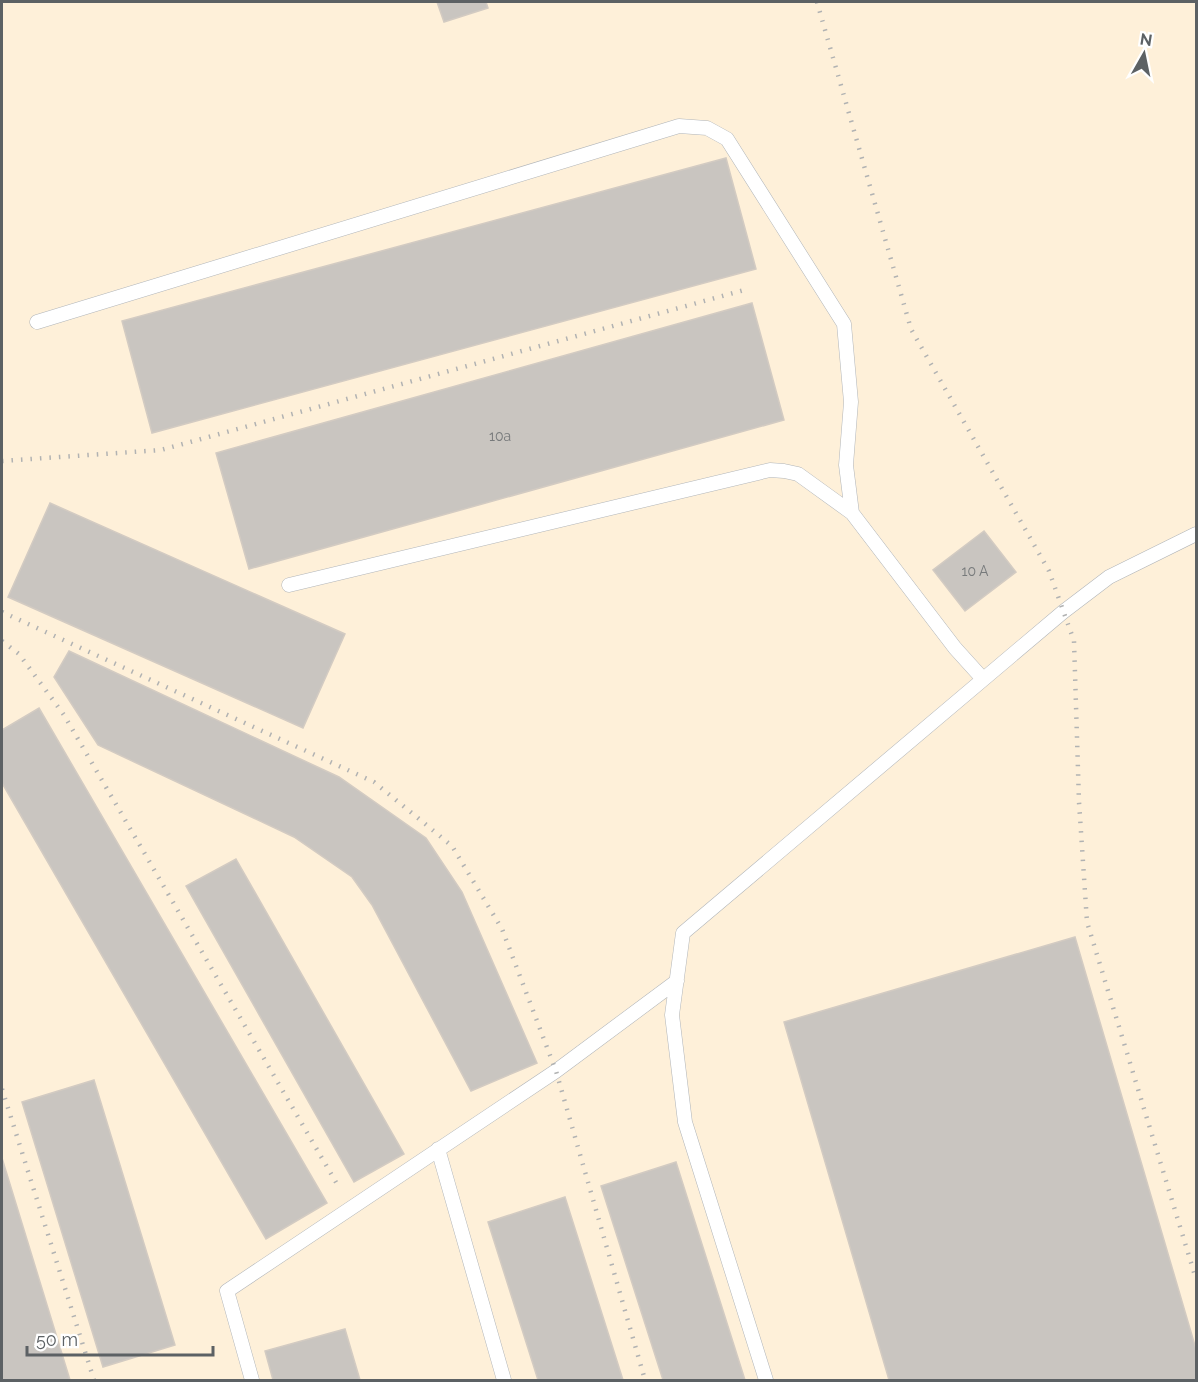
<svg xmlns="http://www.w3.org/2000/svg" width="1198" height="1382" font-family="Raleway,sans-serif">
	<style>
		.commercial { fill: #fef0d9 }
		.building { fill: #c9c5c0; stroke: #d3cbc2; stroke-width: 1.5 }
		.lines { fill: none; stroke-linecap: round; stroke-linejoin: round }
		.lane-casing { stroke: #b1b5b9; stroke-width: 15 }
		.lane { stroke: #fff; stroke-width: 14 }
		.rail { stroke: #b1b2b2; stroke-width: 4.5; stroke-dasharray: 1.5 8; stroke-linecap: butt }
		.labels { text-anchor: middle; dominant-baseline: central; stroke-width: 4.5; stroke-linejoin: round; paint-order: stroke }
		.number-label { font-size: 14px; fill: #777a7b }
	</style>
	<rect width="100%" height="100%" fill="#eeeae4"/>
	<path class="commercial" d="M 2,2 L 1196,2 L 1196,1380 L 2,1380 Z"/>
	<path class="building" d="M 437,2 L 486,2 L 488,8 L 444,22 Z
		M 726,158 L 756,269 L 152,433 L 122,321 Z
		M 752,303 L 784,420 L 249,569 L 216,453 Z
		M 50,503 L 345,634 L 303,728 L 8,597 Z
		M 984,531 L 1016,572 L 965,611 L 933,570 Z
		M 69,651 L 339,777 L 426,838 L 462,892 L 537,1063 L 471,1091 L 372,905 L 352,877 L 294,837 L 98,745 L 54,677 Z
		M 39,708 L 327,1203 L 266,1239 L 2,783 L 2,730 Z
		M 236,859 L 404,1154 L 354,1182 L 186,886 Z
		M 1075,937 L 1196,1349 L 1196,1380 L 889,1380 L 784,1022 Z
		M 94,1080 L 175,1345 L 103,1367 L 22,1102 Z
		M 2,1158 L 70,1380 L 2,1380 Z
		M 676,1162 L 745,1380 L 663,1380 L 601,1186 Z
		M 565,1197 L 623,1380 L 538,1380 L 488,1222 Z
		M 345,1329 L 360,1380 L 273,1380 L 265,1351 Z"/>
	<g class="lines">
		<g class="lane-casing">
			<path id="lane" d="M 37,322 L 679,126 L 707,128 L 727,139 L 844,324 L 851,402 L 846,465 L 852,513 L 955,648 L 983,679
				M 289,585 L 770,470 L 784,471 L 798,474 L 852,513
				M 438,1149 L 504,1380
				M 252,1380 L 227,1291 L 556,1071 L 677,981
				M 766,1380 L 685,1122 L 672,1015 L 683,933 L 1063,612 L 1109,577 L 1196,534"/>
		</g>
		<use href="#lane" class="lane"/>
		<path class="rail" d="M 817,2 L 911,329 L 1049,571 L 1074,641 L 1079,802 L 1087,922 L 1196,1279
			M 2,461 L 161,450 L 748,289
			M 2,612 L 374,782 L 452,846 L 502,929 L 556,1071 L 645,1380
			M 2,641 L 19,654 L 64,715 L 337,1184
			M 2,1089 L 94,1380"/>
	</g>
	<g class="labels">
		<g class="number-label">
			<text x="500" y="436">10а</text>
			<text x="975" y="571">10 А</text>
		</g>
	</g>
	<rect width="1198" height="1382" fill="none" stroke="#5c6164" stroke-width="6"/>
	<g transform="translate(1144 54) rotate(9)" stroke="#ffffff" stroke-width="4.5" paint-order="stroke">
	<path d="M0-4.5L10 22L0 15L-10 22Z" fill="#5c6164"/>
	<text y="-9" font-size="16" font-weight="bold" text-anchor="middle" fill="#5c6164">N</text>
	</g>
	<path d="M27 1346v9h186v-9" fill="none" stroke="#5c6164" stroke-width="3"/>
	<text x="36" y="1346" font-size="18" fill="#5c6164" stroke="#ffffff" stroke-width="4.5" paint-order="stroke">50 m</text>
</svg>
